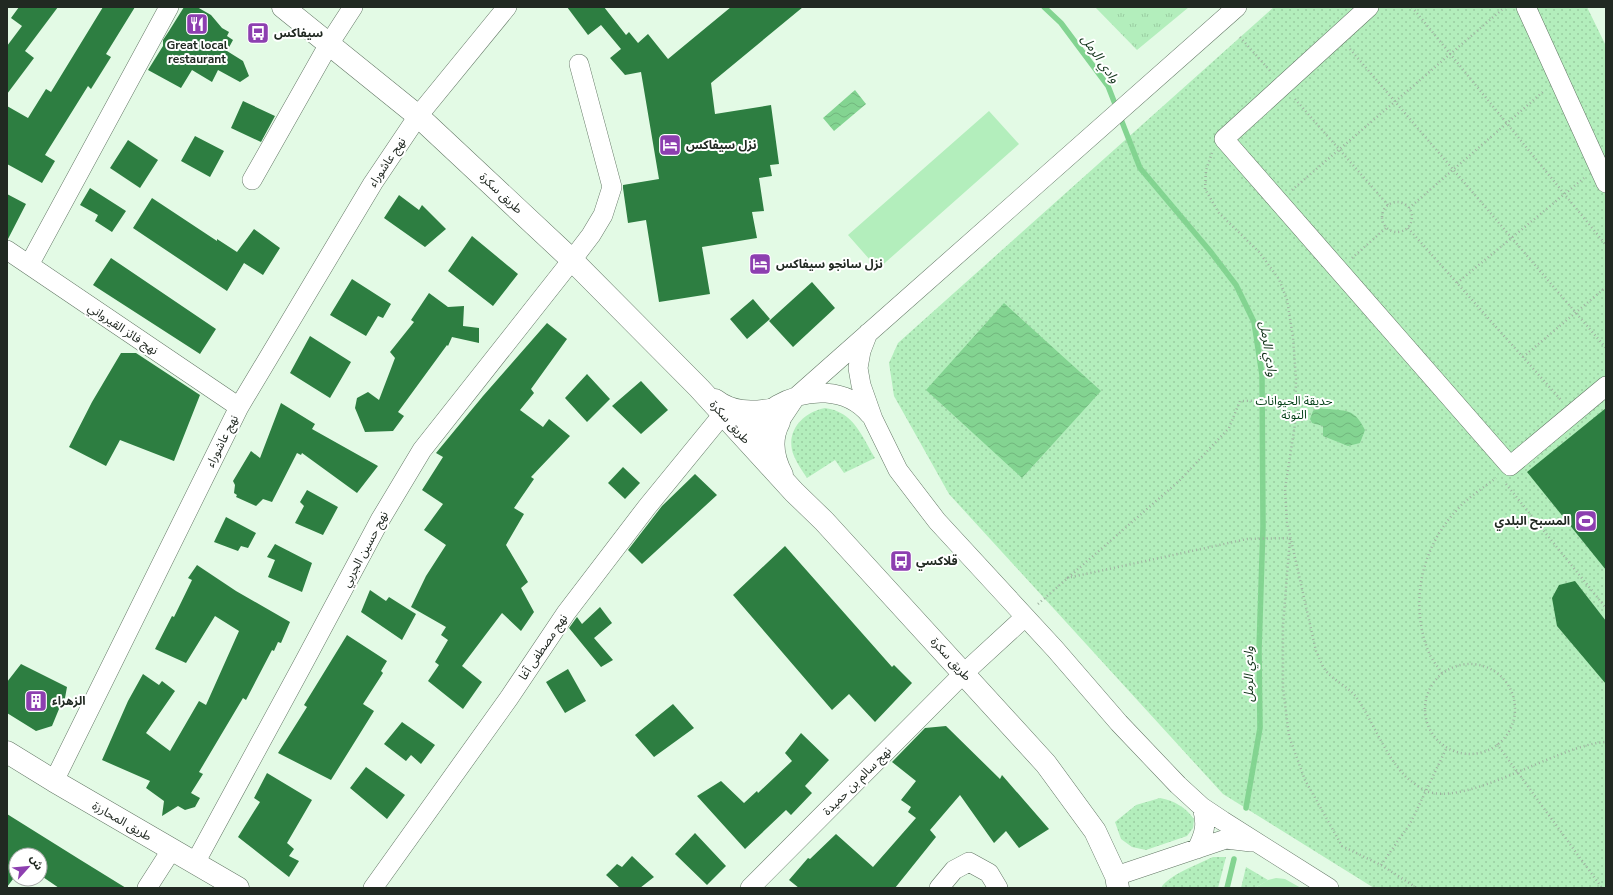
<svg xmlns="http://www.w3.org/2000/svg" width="1613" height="895" font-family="'Nunito Sans','Noto Sans Arabic',sans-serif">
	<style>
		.grass { fill: url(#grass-tufts) }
		.park { fill: url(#park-dots) }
		.pitch { fill: #b3eebc }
		.water { fill: url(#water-waves) }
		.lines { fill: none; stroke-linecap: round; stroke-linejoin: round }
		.stream { stroke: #83d491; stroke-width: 5.5 }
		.building { fill: #2d7e41 }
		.minor-casing { stroke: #637765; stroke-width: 20 }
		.major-casing { stroke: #637765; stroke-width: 23 }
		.path { stroke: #9fb1a0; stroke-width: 2.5; stroke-dasharray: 1 3; stroke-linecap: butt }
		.minor { stroke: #fff; stroke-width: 19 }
		.major { stroke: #fff; stroke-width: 22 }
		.labels { text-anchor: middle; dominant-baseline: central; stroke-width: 4; stroke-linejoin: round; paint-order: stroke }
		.poi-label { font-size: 12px; font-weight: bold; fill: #212922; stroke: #fff; text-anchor: start }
		.street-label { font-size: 12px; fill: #212922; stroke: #fff }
		.park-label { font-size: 12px; fill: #003e14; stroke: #fff }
		.water-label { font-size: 13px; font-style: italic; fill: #103218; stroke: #fff }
	</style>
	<defs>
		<pattern id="grass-tufts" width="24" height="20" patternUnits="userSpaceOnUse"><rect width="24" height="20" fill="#b3eebc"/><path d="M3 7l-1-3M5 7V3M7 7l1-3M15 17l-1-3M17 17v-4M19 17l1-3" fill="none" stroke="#9acca1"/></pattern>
		<pattern id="park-dots" width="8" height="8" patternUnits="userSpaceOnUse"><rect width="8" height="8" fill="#b3eebc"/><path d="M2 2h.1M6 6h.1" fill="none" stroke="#9acca1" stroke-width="1.8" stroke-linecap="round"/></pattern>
		<pattern id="water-waves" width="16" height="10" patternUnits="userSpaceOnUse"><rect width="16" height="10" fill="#83d491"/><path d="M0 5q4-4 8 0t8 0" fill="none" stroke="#71b67d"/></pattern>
	</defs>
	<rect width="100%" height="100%" fill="#e3fae5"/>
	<path class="grass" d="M 1095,7 L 1189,7 L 1137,50 Z"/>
	<path class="park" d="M 1274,7 L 1587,7 L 1606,46 L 1606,888 L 1374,888 L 1223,794 L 949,494 L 894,396 L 889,363 L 898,343 Z
		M 825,408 C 854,412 861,435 875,458 L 844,473 L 835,460 L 807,478 C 802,471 797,463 794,456 C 784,432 803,412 825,408 Z
		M 1160,798 C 1175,801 1185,807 1194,819 L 1193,828 L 1187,836 L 1146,850 L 1132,847 L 1121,839 L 1115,822 L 1136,805 Z
		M 1213,857 L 1226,857 L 1218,888 L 1161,888 C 1168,875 1199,864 1213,857 Z
		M 1246,867 L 1268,880 L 1255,888 L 1241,888 Z"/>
	<path class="pitch" d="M 989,111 L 1019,144 L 878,269 L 848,235 Z
		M 1276,878 L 1285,879 L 1301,888 L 1255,888 L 1268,880 Z"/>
	<path class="water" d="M 855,90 L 866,104 L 834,131 L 823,118 Z
		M 1004,303 L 1101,391 L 1022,478 L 926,390 Z
		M 1319,408 C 1343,412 1353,405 1365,430 L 1360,443 L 1348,446 L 1323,436 L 1323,426 L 1312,423 L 1310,419 L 1313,411 Z"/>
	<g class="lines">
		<path class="stream" d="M 1044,7 L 1061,23 L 1108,86 L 1140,168 L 1210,251 L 1236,285 L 1254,322 L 1262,375 L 1263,526 L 1259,650 L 1260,728 L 1246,808
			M 1227,888 L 1234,859"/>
	</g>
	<path class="building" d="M 19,7 L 58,7 L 25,51 L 34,58 L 7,94 L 7,46 L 22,26 L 11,18 Z
		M 103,7 L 135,7 L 106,54 L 111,57 L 91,89 L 88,86 L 45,155 L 55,161 L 42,183 L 7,164 L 7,106 L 28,118 L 46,89 L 51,92 Z
		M 184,7 L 197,7 L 211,15 L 222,28 L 229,32 L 227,36 L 233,40 L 227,51 L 243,61 L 249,76 L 240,82 L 218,70 L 212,82 L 192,70 L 181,88 L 148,70 L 163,46 L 163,40 L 169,31 Z
		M 567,7 L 604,7 L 626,35 L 629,32 L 638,43 L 648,34 L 668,59 L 731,7 L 803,7 L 711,83 L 715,114 L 771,105 L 779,164 L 770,165 L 772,176 L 759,178 L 764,211 L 752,212 L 757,238 L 702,247 L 710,294 L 659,302 L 646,220 L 628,223 L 623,188 L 623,185 L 659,179 L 641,72 L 625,75 L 610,58 L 621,49 L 601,25 L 588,35 Z
		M 243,101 L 275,116 L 261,142 L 231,128 Z
		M 195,136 L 224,151 L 210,177 L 181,161 Z
		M 128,140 L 158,160 L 140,188 L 110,168 Z
		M 90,188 L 126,211 L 112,232 L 95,221 L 98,215 L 80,205 Z
		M 7,194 L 26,204 L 8,239 L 7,239 Z
		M 399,195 L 419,210 L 422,205 L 446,229 L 425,247 L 384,218 Z
		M 152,198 L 217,241 L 217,239 L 237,252 L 254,229 L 280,248 L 263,275 L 244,263 L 227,291 L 133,228 Z
		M 472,236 L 518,274 L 493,306 L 448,271 Z
		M 111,258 L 216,329 L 200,354 L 93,285 Z
		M 352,279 L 391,304 L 383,318 L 378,316 L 366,336 L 330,315 Z
		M 812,282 L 835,308 L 793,347 L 769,321 Z
		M 429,293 L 448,307 L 464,306 L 463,326 L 479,328 L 479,343 L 452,337 L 448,346 L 447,345 L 398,412 L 404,416 L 393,431 L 365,432 L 355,408 L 357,398 L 368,392 L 379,400 L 395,358 L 390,352 L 414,322 L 411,320 Z
		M 753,299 L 770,319 L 747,339 L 730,319 Z
		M 547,323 L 567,339 L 531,389 L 534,393 L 520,410 L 543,427 L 549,419 L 570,436 L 531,477 L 534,479 L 514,508 L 524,514 L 506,545 L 528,582 L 521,588 L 534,612 L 521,631 L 502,613 L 462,666 L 482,682 L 463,709 L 428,681 L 439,665 L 435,662 L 448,640 L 441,635 L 446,627 L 411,607 L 426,576 L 446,545 L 424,530 L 443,504 L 422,490 L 443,457 L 436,453 L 483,396 Z
		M 310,336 L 351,362 L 330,398 L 290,373 Z
		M 121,353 L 136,353 L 200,395 L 174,461 L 120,440 L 106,466 L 69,447 L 92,402 Z
		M 587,374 L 610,399 L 587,422 L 565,398 Z
		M 641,381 L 668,410 L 641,434 L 612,406 Z
		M 281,403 L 315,424 L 312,429 L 378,466 L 357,493 L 302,453 L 301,455 L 297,453 L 272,502 L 263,499 L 256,506 L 236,497 L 237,495 L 234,493 L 235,485 L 233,481 L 251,451 L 260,458 Z
		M 1606,408 L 1606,570 L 1527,472 Z
		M 623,467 L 640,483 L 625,499 L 608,483 Z
		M 695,474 L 717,495 L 642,564 L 628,550 L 662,506 Z
		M 307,490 L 338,507 L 323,535 L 295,523 L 304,506 L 300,502 Z
		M 226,517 L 256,533 L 248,548 L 241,546 L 238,551 L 214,542 Z
		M 275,544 L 312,563 L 302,592 L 268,577 L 275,560 L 267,557 Z
		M 785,546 L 892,667 L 894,665 L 912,683 L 875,722 L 849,694 L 832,710 L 733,595 Z
		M 197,565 L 236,591 L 290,622 L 281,643 L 278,642 L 274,651 L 272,650 L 246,700 L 243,698 L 199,772 L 203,774 L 191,793 L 200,798 L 195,807 L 185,810 L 178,806 L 162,816 L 164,801 L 146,788 L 150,781 L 102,760 L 128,701 L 143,674 L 159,685 L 162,681 L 175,691 L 146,733 L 170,751 L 199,701 L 206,705 L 239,631 L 215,616 L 186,663 L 155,649 L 172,616 L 174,617 L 192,580 L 188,578 Z
		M 1575,581 L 1606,621 L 1606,684 L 1557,626 L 1552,598 L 1559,585 Z
		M 370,590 L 386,601 L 389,597 L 416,614 L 402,640 L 361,612 Z
		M 600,607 L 612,623 L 594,638 L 613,660 L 601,667 L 569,628 L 577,617 L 582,624 Z
		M 347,635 L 387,661 L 381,671 L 383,673 L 363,704 L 374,711 L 331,780 L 278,753 L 307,707 L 304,705 Z
		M 21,664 L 67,687 L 63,709 L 59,709 L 52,726 L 36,731 L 7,713 L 7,682 Z
		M 568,669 L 586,701 L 565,713 L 546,682 Z
		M 673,704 L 694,728 L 654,757 L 635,735 Z
		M 402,722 L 435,745 L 421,764 L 411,755 L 406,761 L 384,744 Z
		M 946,726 L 1000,779 L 1002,775 L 1049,829 L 1019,848 L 1006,831 L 994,843 L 960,795 L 930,830 L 936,837 L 895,888 L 799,888 L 789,880 L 808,858 L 810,859 L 836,834 L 873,867 L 916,818 L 908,812 L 911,807 L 901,800 L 916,781 L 892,762 L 925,728 Z
		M 801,733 L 829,760 L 805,786 L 812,793 L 791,815 L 786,810 L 745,849 L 697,796 L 721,781 L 744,803 L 757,791 L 758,793 L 792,761 L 785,753 Z
		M 366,767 L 405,795 L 387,819 L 350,788 Z
		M 267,773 L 312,800 L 287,843 L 294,849 L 289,856 L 299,861 L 289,877 L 238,837 L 260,802 L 254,798 Z
		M 7,814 L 79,859 L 126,888 L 59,888 L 40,875 L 40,855 L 16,855 L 16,875 L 7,887 Z
		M 695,833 L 726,866 L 707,885 L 675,854 Z
		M 632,856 L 654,877 L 640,888 L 620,888 L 606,875 L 617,864 L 622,867 Z"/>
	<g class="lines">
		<g class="minor-casing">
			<path id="minor" d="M 1369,7 L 1224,139 L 1510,466 L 1606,386
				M 1526,7 L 1606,183
				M 252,180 L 329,44 L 353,7
				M 7,250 L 239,407
				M 29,265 L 169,7
				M 868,333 L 861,351 L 858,368 L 861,385 L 873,419 L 898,470 L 937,521 L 1055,649 L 1119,723 L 1178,785 L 1202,807 L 1223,821 L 1329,888
				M 741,434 C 753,425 764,413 777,405 C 807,388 847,387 870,415
				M 755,449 L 779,422 L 795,398 L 1237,7
				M 54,781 L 239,407 L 373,183 L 418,116 L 507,7
				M 1197,849 C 1205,833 1207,824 1202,807
				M 195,863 L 302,666 L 380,520 L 422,450 L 572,260 L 591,235 L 603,215 L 612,187 L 579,64
				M 1116,876 L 1226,839 L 1251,842
				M 147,888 L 172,849
				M 373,888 L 509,698 L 566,613 L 647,507 L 723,414
				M 750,888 L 964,673 L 1025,617
				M 939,888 L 954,870 L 969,862 L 989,873 L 998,888"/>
		</g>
		<g class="major-casing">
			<path id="major" d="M 283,7 L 418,116 L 572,260 L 699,388 L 794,492 L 824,521 L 1046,764 L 1095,831 L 1116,876 L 1118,888
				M 715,400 C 732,413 750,413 770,410
				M 779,422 C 770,439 773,458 782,475
				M 7,752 L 54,781 L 238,888"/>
		</g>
		<path class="path" d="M 1412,7 L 1606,245
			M 1240,37 L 1272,73
			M 1350,49 L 1606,348
			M 1295,99 L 1388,205
			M 1212,153 L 1206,170 L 1205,189 L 1219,213 L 1259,252 L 1279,279 L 1287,300 L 1293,337 L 1296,379 L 1295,424 L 1285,489 L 1287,522 L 1316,651 C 1319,657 1321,663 1324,668 C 1332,681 1351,687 1359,701 C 1375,726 1386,757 1407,778 C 1412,782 1419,787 1424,790 C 1464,810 1559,744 1606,742
			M 1292,190 L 1505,7
			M1382 217a15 15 0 1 1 30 0a15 15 0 1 1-30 0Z
			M 1409,208 L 1544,91
			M 1408,228 L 1562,401
			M 1352,258 L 1386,228
			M 1457,283 L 1584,178
			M 1523,357 L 1606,287
			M 1506,484 L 1606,608
			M 1067,578 L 1247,539 L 1290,538 L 1283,625 L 1283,688 L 1289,736 L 1305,780 L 1342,846 L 1381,865 L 1417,888
			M 1038,604 L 1179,481 L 1229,428 L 1240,401 L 1295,400
			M1425 709a45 45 0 1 1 90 0a45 45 0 1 1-90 0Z
			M 1442,673 C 1438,667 1432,660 1429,653 C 1409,605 1421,548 1456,511 C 1467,498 1483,488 1496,478
			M 1497,744 L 1602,888
			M 1381,865 L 1410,824 L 1447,747"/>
		<use href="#minor" class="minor"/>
		<use href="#major" class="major"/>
	</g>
	<defs>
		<g id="restaurant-square" transform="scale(1.15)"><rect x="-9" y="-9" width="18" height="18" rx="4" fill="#8d3fb0" stroke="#fff"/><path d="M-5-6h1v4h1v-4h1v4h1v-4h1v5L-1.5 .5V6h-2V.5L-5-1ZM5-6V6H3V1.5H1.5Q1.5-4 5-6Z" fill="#fff"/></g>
		<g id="bus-square" transform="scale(1.15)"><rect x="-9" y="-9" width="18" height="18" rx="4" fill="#8d3fb0" stroke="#fff"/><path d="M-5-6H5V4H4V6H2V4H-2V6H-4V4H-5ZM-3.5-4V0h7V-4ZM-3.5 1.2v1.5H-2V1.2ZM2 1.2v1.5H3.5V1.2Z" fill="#fff"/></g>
		<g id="hotel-square" transform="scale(1.15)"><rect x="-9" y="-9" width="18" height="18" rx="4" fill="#8d3fb0" stroke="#fff"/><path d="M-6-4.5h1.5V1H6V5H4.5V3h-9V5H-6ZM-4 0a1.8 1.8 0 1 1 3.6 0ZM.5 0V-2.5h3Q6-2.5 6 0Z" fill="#fff"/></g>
		<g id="stadium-square" transform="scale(1.15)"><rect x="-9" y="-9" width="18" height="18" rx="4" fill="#8d3fb0" stroke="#fff"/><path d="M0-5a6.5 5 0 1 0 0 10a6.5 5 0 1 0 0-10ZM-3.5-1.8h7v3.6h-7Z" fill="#fff"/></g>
		<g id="building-square" transform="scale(1.15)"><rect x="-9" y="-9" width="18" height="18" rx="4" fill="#8d3fb0" stroke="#fff"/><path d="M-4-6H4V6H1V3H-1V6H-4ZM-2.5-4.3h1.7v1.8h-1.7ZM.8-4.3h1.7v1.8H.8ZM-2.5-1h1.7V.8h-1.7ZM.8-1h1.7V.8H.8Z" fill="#fff"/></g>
	</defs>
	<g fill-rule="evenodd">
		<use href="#restaurant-square" x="197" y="24"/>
		<use href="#bus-square" x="258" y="33"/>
		<use href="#hotel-square" x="670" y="145"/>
		<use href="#hotel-square" x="760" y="264"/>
		<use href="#stadium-square" x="1586" y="521"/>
		<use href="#bus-square" x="901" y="561"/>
		<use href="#building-square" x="36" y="701"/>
	</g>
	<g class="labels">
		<g class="poi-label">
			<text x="274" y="33">سيفاكس</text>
			<text x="197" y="45" text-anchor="middle">Great local<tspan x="197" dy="14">restaurant</tspan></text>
			<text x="686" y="145">نزل سيفاكس</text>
			<text x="776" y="264">نزل سانجو سيفاكس</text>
			<text x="1570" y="521" text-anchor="end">المسبح البلدي</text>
			<text x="916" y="561">قلاكسي</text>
			<text x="52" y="701">الزهراء</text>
		</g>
		<g class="street-label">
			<text transform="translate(387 162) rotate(-56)">نهج عاشوراء</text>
			<text transform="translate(501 193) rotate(43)">طريق سكرة</text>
			<text transform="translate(123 329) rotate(34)">نهج فائز القيرواني</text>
			<text transform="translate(730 422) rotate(48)">طريق سكرة</text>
			<text transform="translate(222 441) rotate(-63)">نهج عاشوراء</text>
			<text transform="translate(365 549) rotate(-62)">نهج حسين الجربي</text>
			<text transform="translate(543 647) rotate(-56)">نهج مصطفى آغا</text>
			<text transform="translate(951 659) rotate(48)">طريق سكرة</text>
			<text transform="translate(857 781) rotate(-45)">نهج سالم بن حميدة</text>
			<text transform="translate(122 821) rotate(30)">طريق المحارزة</text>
		</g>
		<g class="park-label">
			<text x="1294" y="401">حديقة الحيوانات<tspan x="1294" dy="14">التوتة</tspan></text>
		</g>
		<g class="water-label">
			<text transform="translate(1100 59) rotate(55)">وادي الرمل</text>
			<text transform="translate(1268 349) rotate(81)">وادي الرمل</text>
			<text transform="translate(1249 674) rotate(-90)">وادي الرمل</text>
		</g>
	</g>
	<rect width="1613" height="895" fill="none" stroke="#212922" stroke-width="16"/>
	<g transform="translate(28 867) rotate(63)"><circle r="19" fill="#ffffff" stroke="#a6a9a7"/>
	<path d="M0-3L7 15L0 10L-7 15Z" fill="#8d3fb0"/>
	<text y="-6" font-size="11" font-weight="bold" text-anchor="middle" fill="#212922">ش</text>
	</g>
</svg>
